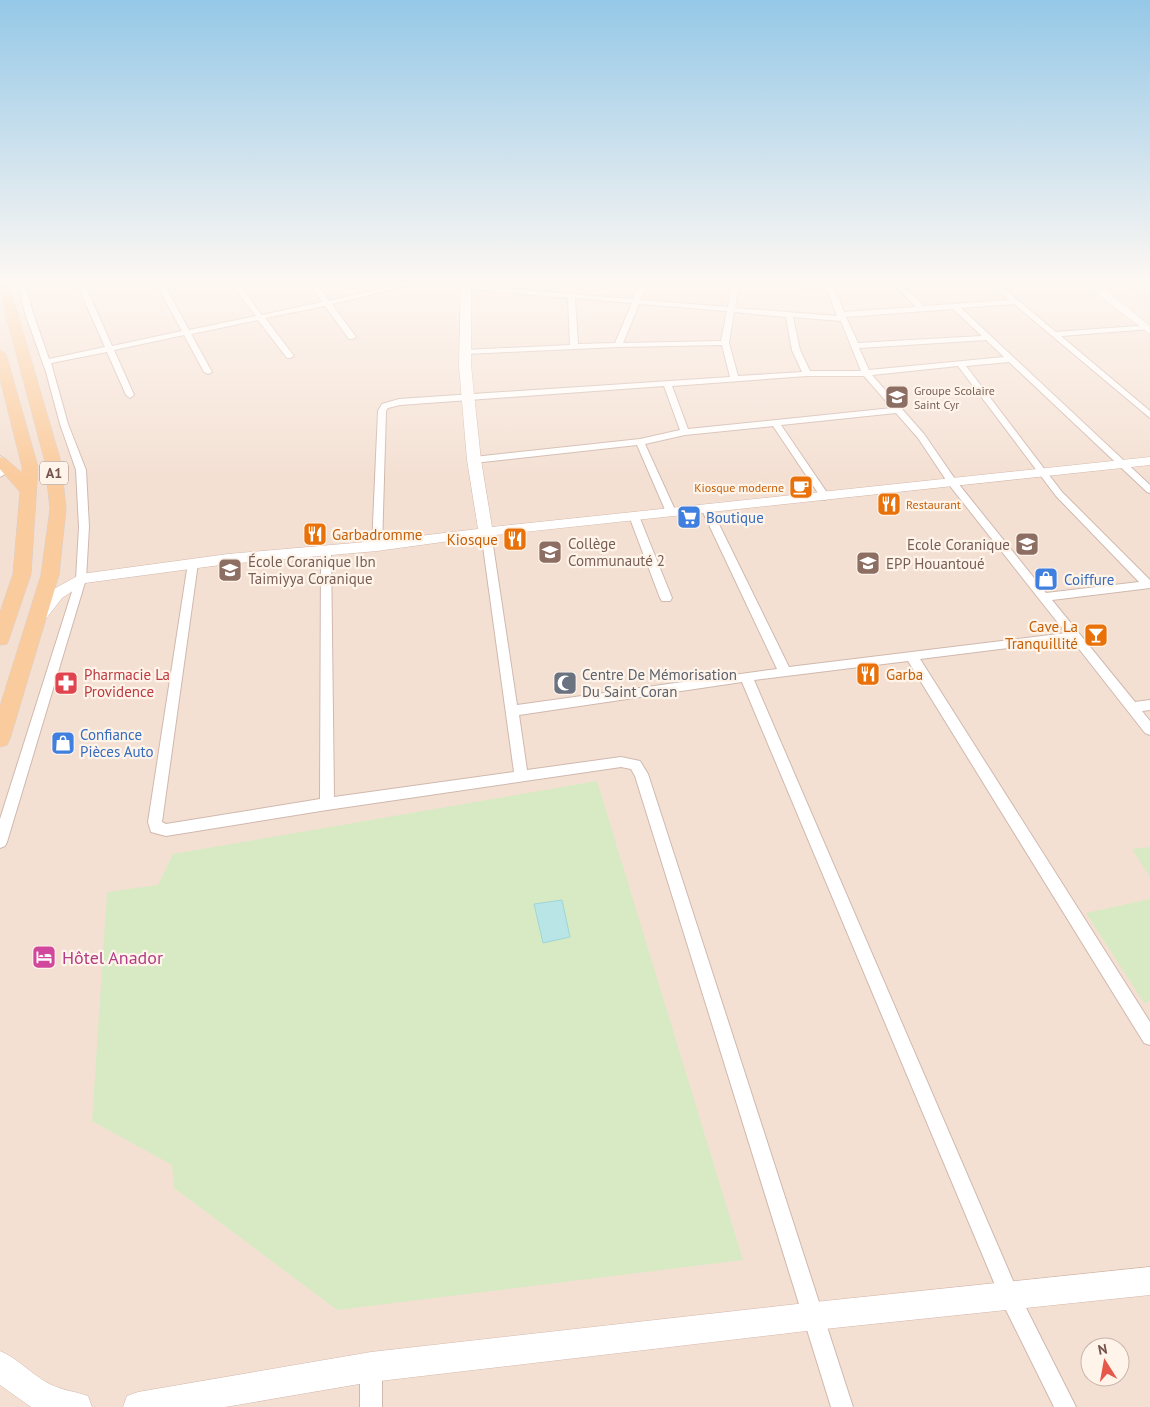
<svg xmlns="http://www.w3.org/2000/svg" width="1150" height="1407" font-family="'PT Sans',sans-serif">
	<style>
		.residential { fill: #f4e0d3; fill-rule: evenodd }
		.green { fill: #d8eac3 }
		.water { fill: #b9e5e6; stroke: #9fd6d7 }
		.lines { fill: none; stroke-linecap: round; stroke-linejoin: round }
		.street-casing { stroke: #d0b8ae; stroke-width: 2 }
		.secondary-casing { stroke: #d3b7ab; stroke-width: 1 }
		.primary-casing { stroke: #d8cfcc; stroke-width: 1 }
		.street { fill: #fff; fill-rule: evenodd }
		.secondary { fill: #fff; fill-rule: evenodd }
		.primary { fill: #facb9d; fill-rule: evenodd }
		.labels { text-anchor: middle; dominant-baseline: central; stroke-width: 4.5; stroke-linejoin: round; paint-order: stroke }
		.far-education-label { font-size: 12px; fill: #785e54; stroke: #fff4ea; text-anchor: start }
		.far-food-label { font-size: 12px; fill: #c56008; stroke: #fff4ea; text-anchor: end }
		.shield { fill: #fff4ea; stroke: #9e837a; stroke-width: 1 }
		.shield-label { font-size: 14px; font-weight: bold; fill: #75534a }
		.shop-label { font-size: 15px; fill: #366cbe; stroke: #fff4ea; text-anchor: start }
		.food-label { font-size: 15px; fill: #c56008; stroke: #fff4ea; text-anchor: start }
		.education-label { font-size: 15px; fill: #785e54; stroke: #fff4ea; text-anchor: start }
		.health-label { font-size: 15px; fill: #be3a42; stroke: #fff4ea; text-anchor: start }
		.worship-label { font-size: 15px; fill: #5b616d; stroke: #fff4ea; text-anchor: start }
		.near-hotel-label { font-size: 18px; fill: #b23c85; stroke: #fff4ea; text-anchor: start }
	</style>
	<rect width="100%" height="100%" fill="#fcf0e4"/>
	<path class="residential" d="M 0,280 L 1150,280 L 1150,1407 L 0,1407 ZM 1090,1347 L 1120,1347 L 1120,1377 L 1090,1377 Z"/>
	<path class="green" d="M 597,781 L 743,1260 L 337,1310 L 174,1188 L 172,1165 L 92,1121 L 107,892 L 158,885 L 173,854 Z
		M 1150,847 L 1150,877 L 1132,849 Z
		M 1150,899 L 1150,1001 L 1144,1003 L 1086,913 Z"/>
	<path class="water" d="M 562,900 L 570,937 L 543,943 L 534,904 Z"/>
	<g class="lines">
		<g class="street-casing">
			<path id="street" d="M 17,280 L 59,280 L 55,282 L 25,284 L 33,313 L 49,359 L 105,347 L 75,280 L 83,280 L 112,346 L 182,331 L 154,280 L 162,280 L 189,330 L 256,316 L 228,280 L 236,280 L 262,315 L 322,302 L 306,280 L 314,280 L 329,301 L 418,280 L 431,280 L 332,304 L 356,337 L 352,339 L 349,339 L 325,306 L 265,318 L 294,356 L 290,358 L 287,358 L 258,320 L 191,334 L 212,372 L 208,374 L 204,372 L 184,335 L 114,350 L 134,395 L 130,398 L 126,395 L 107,352 L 51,363 L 68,424 L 86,470 L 89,527 L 86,579 L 7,842 L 5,846 L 0,848 L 0,819 L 76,579 L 79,527 L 76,470 L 60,424 L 46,372 L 25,313 Z
				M 641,280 L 649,280 L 640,300 L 728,307 L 732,282 L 723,280 L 825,285 L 823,280 L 831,280 L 844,312 L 916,307 L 890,280 L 898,280 L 924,306 L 1009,300 L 986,280 L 994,280 L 1056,332 L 1150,325 L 1150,329 L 1061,336 L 1150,411 L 1150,418 L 1014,304 L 961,308 L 1150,485 L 1150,493 L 1147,492 L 1009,362 L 966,366 L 1062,492 L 1150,580 L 1150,588 L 1052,600 L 1135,702 L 1150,700 L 1150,710 L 1142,711 L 1150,721 L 1150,735 L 1145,733 L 1072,640 L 920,659 L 1150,1022 L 1150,1045 L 1144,1043 L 908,661 L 754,680 L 1017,1290 L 1076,1407 L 1054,1407 L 1003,1304 L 742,682 L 519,715 L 527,770 L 621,757 L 640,761 L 648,774 L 853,1407 L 831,1407 L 635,776 L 631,769 L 621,767 L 327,810 L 166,836 L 151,832 L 148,822 L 188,563 L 193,560 L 198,563 L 162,822 L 166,824 L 320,799 L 321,551 L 326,548 L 331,551 L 334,797 L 514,772 L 481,532 L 486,529 L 491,532 L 517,705 L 777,669 L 701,508 L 706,505 L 711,508 L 789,667 L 1066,633 L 950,486 L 918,438 L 896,413 L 781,425 L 830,497 L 825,500 L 822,499 L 773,426 L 685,435 L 645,444 L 676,512 L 671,515 L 666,512 L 637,445 L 474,463 L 469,460 L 474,457 L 640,439 L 680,430 L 664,386 L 400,405 L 388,408 L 386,411 L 382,546 L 377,549 L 373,548 L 372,546 L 378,411 L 382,404 L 399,399 L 730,377 L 722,345 L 618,347 L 465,354 L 461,352 L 465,350 L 570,345 L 568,298 L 466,289 L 463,289 L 463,285 L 633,299 ZM 739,283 L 827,289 L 837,316 L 735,308 ZM 575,298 L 632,303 L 615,343 L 578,344 ZM 639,304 L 727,311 L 721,341 L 623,343 ZM 953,309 L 982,336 L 858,343 L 846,317 ZM 734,312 L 786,317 L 792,350 L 802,372 L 738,376 L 729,343 ZM 793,317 L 841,321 L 861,371 L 810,371 L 800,350 ZM 986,340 L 1004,357 L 869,370 L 859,348 ZM 958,366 L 1056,496 L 1139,582 L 1046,593 L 957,482 L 924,434 L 872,375 ZM 807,376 L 864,376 L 892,408 L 688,429 L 672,386 Z
				M 0,456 L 5,459 L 5,474 L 0,477 Z
				M 634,513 L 639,516 L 672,598 L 670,601 L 662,601 L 660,598 L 629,516 Z
				M 371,1356 L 378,1360 L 382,1367 L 382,1407 L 360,1407 L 360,1367 L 364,1360 Z"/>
		</g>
		<g class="secondary-casing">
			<path id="secondary" d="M 461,280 L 471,280 L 471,366 L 481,460 L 492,527 L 1150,457 L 1150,465 L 486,536 L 377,551 L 228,564 L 85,583 L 62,598 L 45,620 L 33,620 L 31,616 L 33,612 L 52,590 L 81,574 L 228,554 L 377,541 L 478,529 L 467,460 L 459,366 Z
				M 1082,280 L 1150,284 L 1150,290 L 1099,285 L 1150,326 L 1150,334 L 1083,283 Z
				M 1150,1267 L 1150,1295 L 815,1330 L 371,1382 L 225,1407 L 123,1407 L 127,1396 L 138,1392 L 371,1352 L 815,1302 Z
				M 0,1351 C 17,1358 30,1373 46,1382 C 59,1390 74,1391 88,1396 L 92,1407 L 31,1407 L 0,1385 Z"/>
		</g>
		<g class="primary-casing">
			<path id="primary" d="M 0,280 L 8,280 L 61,462 L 66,509 L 59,575 L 10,739 L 7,745 L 0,747 L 0,706 L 41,575 L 50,509 L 45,462 L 0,293 Z
				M 0,350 L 6,354 L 38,467 L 31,574 L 9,639 L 7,644 L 0,645 L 0,612 L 13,574 L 20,492 L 0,469 L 0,457 L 5,458 L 22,473 L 22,467 L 0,379 Z"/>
		</g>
		<use href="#street" class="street"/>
		<use href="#secondary" class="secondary"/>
		<use href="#primary" class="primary"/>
	</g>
	<linearGradient id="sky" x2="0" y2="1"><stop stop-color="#95c8e7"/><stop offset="0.59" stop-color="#fef8f3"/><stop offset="1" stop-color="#fef8f3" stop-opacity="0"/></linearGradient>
	<rect width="1150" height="477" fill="url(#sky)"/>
	<defs>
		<g id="school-square" transform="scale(1.25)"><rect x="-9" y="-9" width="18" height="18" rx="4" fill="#8d6e63" stroke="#fff4ea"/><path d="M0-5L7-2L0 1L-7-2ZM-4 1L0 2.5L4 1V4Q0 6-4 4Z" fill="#fff"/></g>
		<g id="cafe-square" transform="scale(1.25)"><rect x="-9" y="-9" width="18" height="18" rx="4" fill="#e8710a" stroke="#fff4ea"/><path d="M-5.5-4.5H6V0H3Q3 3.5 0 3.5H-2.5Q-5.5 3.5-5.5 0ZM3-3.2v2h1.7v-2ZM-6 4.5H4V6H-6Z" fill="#fff"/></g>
		<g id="restaurant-square" transform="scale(1.25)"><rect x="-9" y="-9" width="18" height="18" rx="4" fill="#e8710a" stroke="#fff4ea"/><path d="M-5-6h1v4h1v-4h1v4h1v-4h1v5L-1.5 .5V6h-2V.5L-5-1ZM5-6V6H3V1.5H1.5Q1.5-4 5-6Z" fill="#fff"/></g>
		<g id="supermarket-square" transform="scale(1.25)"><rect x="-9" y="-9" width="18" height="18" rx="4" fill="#3f7fe0" stroke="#fff4ea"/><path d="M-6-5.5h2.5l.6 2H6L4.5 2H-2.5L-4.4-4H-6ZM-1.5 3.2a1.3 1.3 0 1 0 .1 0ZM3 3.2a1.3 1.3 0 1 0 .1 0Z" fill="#fff"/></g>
		<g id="shop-square" transform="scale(1.25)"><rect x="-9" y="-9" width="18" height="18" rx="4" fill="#3f7fe0" stroke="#fff4ea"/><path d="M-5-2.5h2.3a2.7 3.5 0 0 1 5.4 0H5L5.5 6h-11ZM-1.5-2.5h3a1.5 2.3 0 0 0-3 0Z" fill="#fff"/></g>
		<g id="bar-square" transform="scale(1.25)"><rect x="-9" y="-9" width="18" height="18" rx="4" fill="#e8710a" stroke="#fff4ea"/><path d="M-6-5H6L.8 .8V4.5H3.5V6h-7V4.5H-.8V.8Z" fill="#fff"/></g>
		<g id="pharmacy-square" transform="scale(1.25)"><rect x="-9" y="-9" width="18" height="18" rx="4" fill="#e0444e" stroke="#fff4ea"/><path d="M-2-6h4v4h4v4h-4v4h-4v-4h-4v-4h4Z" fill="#fff"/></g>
		<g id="mosque-square" transform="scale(1.25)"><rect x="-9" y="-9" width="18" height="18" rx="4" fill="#6b7280" stroke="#fff4ea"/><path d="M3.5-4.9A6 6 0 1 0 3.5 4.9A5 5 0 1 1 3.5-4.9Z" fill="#fff"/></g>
		<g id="hotel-square" transform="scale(1.25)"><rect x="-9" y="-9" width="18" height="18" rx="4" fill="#d1479c" stroke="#fff4ea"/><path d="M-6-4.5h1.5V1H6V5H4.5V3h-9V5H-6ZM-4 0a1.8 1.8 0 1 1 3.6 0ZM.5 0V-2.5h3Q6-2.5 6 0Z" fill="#fff"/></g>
	</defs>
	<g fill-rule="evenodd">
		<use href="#school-square" x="897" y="397"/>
		<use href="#cafe-square" x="801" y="487"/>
		<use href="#restaurant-square" x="889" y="504"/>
		<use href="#supermarket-square" x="689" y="517"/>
		<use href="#restaurant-square" x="315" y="534"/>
		<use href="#restaurant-square" x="515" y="539"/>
		<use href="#school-square" x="1027" y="544"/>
		<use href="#school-square" x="550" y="552"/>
		<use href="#school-square" x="868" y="563"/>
		<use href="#school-square" x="230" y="570"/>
		<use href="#shop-square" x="1046" y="579"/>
		<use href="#bar-square" x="1096" y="635"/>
		<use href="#restaurant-square" x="868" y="674"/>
		<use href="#pharmacy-square" x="66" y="683"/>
		<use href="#mosque-square" x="565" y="683"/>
		<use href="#shop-square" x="63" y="743"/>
		<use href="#hotel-square" x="44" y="957"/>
	</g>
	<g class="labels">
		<g class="far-education-label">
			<text x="914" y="390">Groupe Scolaire<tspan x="914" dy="14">Saint Cyr</tspan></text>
		</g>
		<g class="far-food-label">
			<text x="784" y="487">Kiosque moderne</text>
			<text x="906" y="504" text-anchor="start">Restaurant</text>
		</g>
		<rect class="shield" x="40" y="461.5" width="28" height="23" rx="4"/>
		<g class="shield-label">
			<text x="54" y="473">A1</text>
		</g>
		<g class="shop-label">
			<text x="706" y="517">Boutique</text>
			<text x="1064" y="579">Coiffure</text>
			<text x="80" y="734">Confiance<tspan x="80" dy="17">Pièces Auto</tspan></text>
		</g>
		<g class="food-label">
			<text x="332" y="534">Garbadromme</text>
			<text x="498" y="539" text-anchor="end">Kiosque</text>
			<text x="1078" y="626" text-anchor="end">Cave La<tspan x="1078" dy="17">Tranquillité</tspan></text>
			<text x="886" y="674">Garba</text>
		</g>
		<g class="education-label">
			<text x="568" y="543">Collège<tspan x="568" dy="17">Communauté 2</tspan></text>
			<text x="1010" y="544" text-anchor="end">Ecole Coranique</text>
			<text x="248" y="561">École Coranique Ibn<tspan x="248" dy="17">Taimiyya Coranique</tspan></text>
			<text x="886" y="563">EPP Houantoué</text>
		</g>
		<g class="health-label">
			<text x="84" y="674">Pharmacie La<tspan x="84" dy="17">Providence</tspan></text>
		</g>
		<g class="worship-label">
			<text x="582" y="674">Centre De Mémorisation<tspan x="582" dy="17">Du Saint Coran</tspan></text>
		</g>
		<g class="near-hotel-label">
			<text x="62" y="957">Hôtel Anador</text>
		</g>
	</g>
	<g transform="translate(1105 1362) rotate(349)"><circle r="24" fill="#fff4ea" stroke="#c8b4aa"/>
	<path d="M0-4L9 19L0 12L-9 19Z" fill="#e6584a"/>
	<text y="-8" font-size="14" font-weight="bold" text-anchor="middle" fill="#75534a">N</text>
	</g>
</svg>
